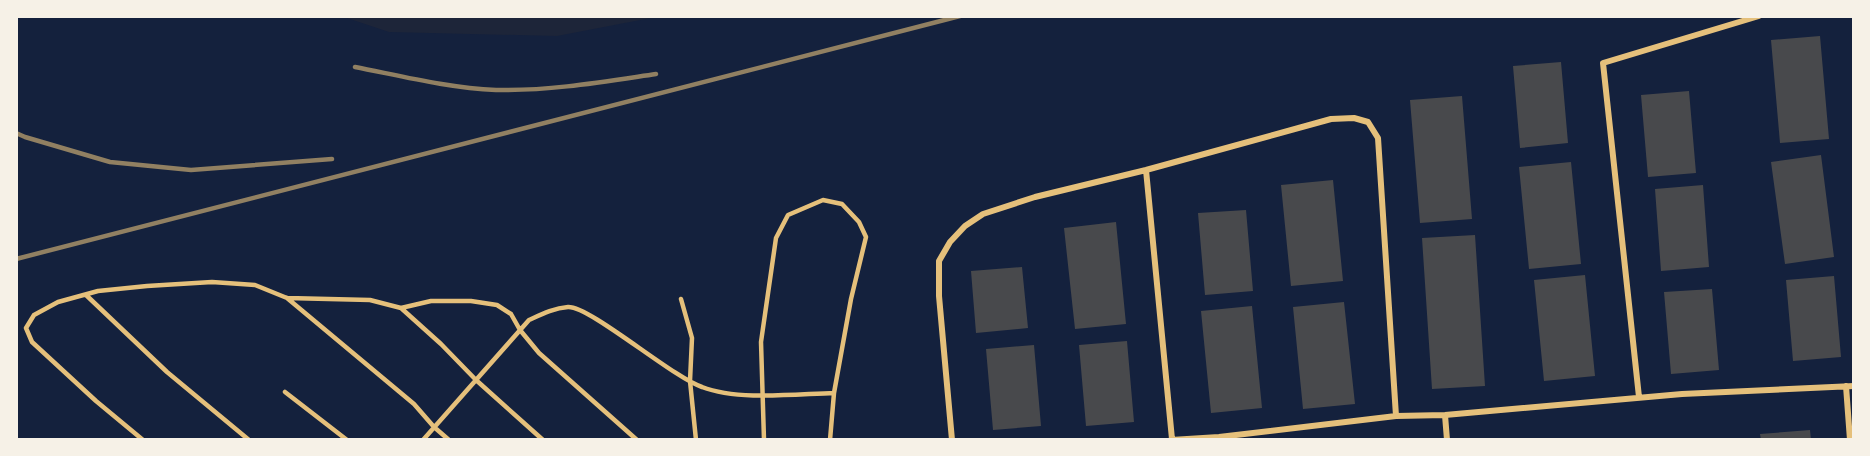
<svg xmlns="http://www.w3.org/2000/svg" width="1870" height="456" font-family="Montserrat,sans-serif">
	<style>
		.green { fill: #1d2539 }
		.building { fill: #48494c }
		.lines { fill: none; stroke-linecap: round; stroke-linejoin: round }
		.service { stroke: #e5c07b; stroke-width: 4.5 }
		.minor { stroke: #e5c07b; stroke-width: 6 }
		.rail { stroke: #918062; stroke-width: 4.5 }
	</style>
	<rect width="100%" height="100%" fill="#14213d"/>
	<path class="green" d="M 344,17 L 344,16 L 656,17 L 557,36 L 389,32 Z"/>
	<path class="building" d="M 1820,36 L 1829,139 L 1780,143 L 1771,40 Z
		M 1561,62 L 1568,143 L 1520,148 L 1513,66 Z
		M 1689,91 L 1696,173 L 1648,177 L 1641,95 Z
		M 1462,96 L 1472,219 L 1420,223 L 1410,100 Z
		M 1821,155 L 1834,257 L 1785,264 L 1771,162 Z
		M 1571,162 L 1581,264 L 1529,269 L 1519,167 Z
		M 1333,180 L 1343,281 L 1291,286 L 1281,185 Z
		M 1703,185 L 1709,267 L 1661,271 L 1655,189 Z
		M 1246,210 L 1253,291 L 1205,295 L 1198,213 Z
		M 1116,222 L 1126,324 L 1075,329 L 1064,228 Z
		M 1475,235 L 1485,386 L 1432,389 L 1422,238 Z
		M 1022,267 L 1028,328 L 976,333 L 971,271 Z
		M 1585,275 L 1595,376 L 1544,381 L 1534,280 Z
		M 1834,276 L 1841,357 L 1793,361 L 1786,280 Z
		M 1712,289 L 1719,370 L 1671,374 L 1664,292 Z
		M 1344,302 L 1355,404 L 1303,409 L 1293,307 Z
		M 1252,306 L 1262,408 L 1211,413 L 1201,311 Z
		M 1127,341 L 1134,422 L 1086,426 L 1079,345 Z
		M 1034,345 L 1041,426 L 993,430 L 986,349 Z
		M 1810,430 L 1811,440 L 1761,440 L 1760,434 Z"/>
	<g class="lines">
		<path class="service" d="M 86,295 L 167,372 L 249,440
			M 287,298 L 414,404 L 434,427 L 449,440
			M 681,299 L 692,338 L 690,381 L 696,440
			M 285,392 L 347,440
			M 143,440 L 96,401 L 32,342 L 26,328 L 34,315 L 58,302 L 98,291 L 147,286 L 212,282 L 255,285 L 287,298 L 370,300 L 401,308
			M 423,440 L 529,320 C 542,314 554,308 568,307 C 590,306 672,377 702,387 C 738,401 796,394 834,393 L 851,299 L 866,237 L 859,222 L 842,204 L 823,200 L 788,215 L 776,238 L 761,342 L 764,440
			M 543,440 L 476,380 L 441,344 L 401,308 L 431,301 L 471,301 L 497,305 L 511,314 L 520,330 L 539,353 L 637,440
			M 830,440 L 834,393"/>
		<path class="minor" d="M 1146,170 L 1172,439
			M 1846,386 L 1850,440
			M 1639,397 L 1603,63 L 1759,16
			M 1445,415 L 1447,440
			M 952,440 L 939,296 L 939,261 L 950,242 L 965,226 L 983,214 L 1035,197 L 1146,170 L 1331,119 L 1354,118 L 1368,122 L 1378,138 L 1396,416
			M 1171,440 L 1219,437 L 1396,416 L 1445,415 L 1682,394 L 1854,386"/>
		<path class="rail" d="M 355,67 C 401,76 449,88 496,90 C 550,91 602,82 656,74
			M 16,133 L 25,137 L 110,162 L 191,170 L 332,159
			M 16,259 L 960,16"/>
	</g>
	<rect width="1870" height="456" fill="none" stroke="#f6f1e7" stroke-width="36"/>
</svg>
